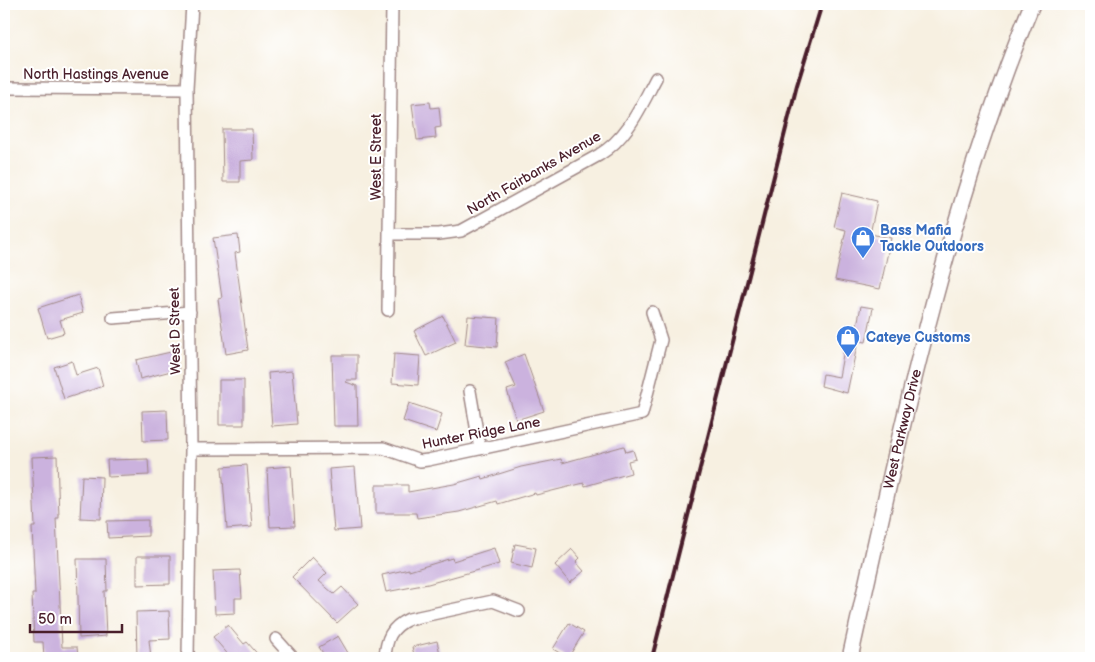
<svg xmlns="http://www.w3.org/2000/svg" width="1095" height="662" font-family="'Balsamiq Sans',sans-serif">
	<style>
		.building { fill: #cbb2de }
		.lines { fill: none; stroke-linecap: round; stroke-linejoin: round }
		.minor-casing { stroke: #a08886; stroke-width: 14 }
		.secondary-casing { stroke: #a08886; stroke-width: 18 }
		.minor { stroke: #fff; stroke-width: 11 }
		.secondary { stroke: #fff; stroke-width: 15 }
		.rail { stroke: #4a1f2b; stroke-width: 4 }
		.labels { text-anchor: middle; dominant-baseline: central; stroke-width: 4; stroke-linejoin: round; paint-order: stroke }
		.street-label { font-size: 14px; fill: #4a1f2b; stroke: #fff }
		.shop-label { font-size: 14px; font-weight: bold; fill: #366cbe; stroke: #fff; text-anchor: start }
	</style>
	<rect width="100%" height="100%" fill="#fff"/>
	<filter id="ink" filterUnits="userSpaceOnUse"><feTurbulence type="fractalNoise" baseFrequency=".02" numOctaves="2"/><feDisplacementMap in="SourceGraphic" scale="10" xChannelSelector="R" yChannelSelector="G"/><feConvolveMatrix kernelMatrix="1 2 1 2 8 2 1 2 1" color-interpolation-filters="sRGB"/></filter>
	<filter id="wash" filterUnits="userSpaceOnUse"><feTurbulence type="fractalNoise" baseFrequency=".0096" numOctaves="4" result="noise"/><feDisplacementMap in="SourceGraphic" scale="20" xChannelSelector="R" yChannelSelector="G"/><feGaussianBlur stdDeviation="1.12" result="paint"/><feColorMatrix in="noise" values="0 0 0 0 0 0 0 0 0 0 0 0 0 0 0 0 0 1.4 0 .05"/><feComposite in="paint" operator="in"/></filter>
	<g filter="url(#wash)">
		<rect width="100%" height="100%" fill="#f7f0e1"/>
		<g id="blocks">
			<path class="building" d="M 430,102 L 431,108 L 439,107 L 441,127 L 435,128 L 436,138 L 417,140 L 412,104 Z
				M 222,129 L 252,129 L 253,160 L 240,161 L 240,182 L 223,182 Z
				M 842,193 L 877,201 L 870,234 L 891,238 L 880,289 L 835,280 L 846,230 L 834,227 Z
				M 238,235 L 240,252 L 235,253 L 248,350 L 226,354 L 218,299 L 222,298 L 213,238 Z
				M 78,295 L 83,313 L 60,320 L 64,333 L 47,338 L 38,308 Z
				M 861,306 L 873,308 L 866,342 L 854,340 Z
				M 443,316 L 456,342 L 426,356 L 414,331 Z
				M 468,316 L 499,318 L 497,347 L 465,344 Z
				M 846,338 L 858,341 L 847,393 L 821,386 L 823,374 L 839,377 Z
				M 175,351 L 179,369 L 140,379 L 136,360 Z
				M 394,354 L 420,356 L 418,385 L 392,383 Z
				M 524,354 L 544,411 L 516,420 L 507,390 L 516,387 L 505,362 Z
				M 332,355 L 357,355 L 357,380 L 347,380 L 346,382 L 357,386 L 358,426 L 334,426 Z
				M 72,361 L 76,375 L 98,368 L 103,386 L 64,399 L 54,367 Z
				M 292,371 L 297,424 L 272,426 L 268,373 Z
				M 219,380 L 244,380 L 244,425 L 219,425 Z
				M 409,403 L 442,414 L 436,432 L 403,421 Z
				M 167,410 L 168,440 L 143,441 L 142,411 Z
				M 624,446 L 626,452 L 633,450 L 636,459 L 628,461 L 631,473 L 585,486 L 584,483 L 536,495 L 535,493 L 498,504 L 497,501 L 459,512 L 417,518 L 416,513 L 376,513 L 376,485 L 408,485 L 408,492 L 454,484 L 482,476 L 483,479 L 521,467 L 561,459 L 562,463 Z
				M 57,456 L 59,518 L 56,518 L 62,647 L 77,647 L 78,658 L 44,658 L 43,642 L 34,642 L 32,594 L 35,594 L 32,527 L 35,527 L 32,457 Z
				M 148,459 L 149,475 L 108,477 L 107,460 Z
				M 247,465 L 252,527 L 227,529 L 222,467 Z
				M 291,466 L 295,526 L 270,527 L 267,468 Z
				M 355,467 L 360,529 L 334,531 L 329,469 Z
				M 82,476 L 102,477 L 101,519 L 80,518 Z
				M 148,520 L 148,536 L 108,538 L 107,521 Z
				M 515,544 L 536,548 L 532,568 L 511,563 Z
				M 494,548 L 499,564 L 428,584 L 386,592 L 382,575 L 409,569 L 409,571 L 452,558 L 453,561 Z
				M 572,549 L 580,558 L 576,562 L 584,571 L 570,583 L 555,565 Z
				M 137,556 L 170,556 L 170,584 L 137,585 Z
				M 312,557 L 327,573 L 319,581 L 334,594 L 342,587 L 358,604 L 337,623 L 292,577 Z
				M 77,559 L 106,559 L 107,591 L 104,591 L 106,636 L 79,638 Z
				M 240,570 L 242,598 L 235,598 L 235,613 L 215,614 L 213,571 Z
				M 169,611 L 170,639 L 149,640 L 151,658 L 137,658 L 136,612 Z
				M 569,623 L 584,632 L 568,658 L 553,649 Z
				M 228,625 L 244,644 L 247,642 L 261,658 L 231,658 L 213,637 Z
				M 338,636 L 351,658 L 326,658 L 319,647 Z
				M 437,641 L 441,658 L 415,658 L 412,647 Z"/>
		</g>
	</g>
	<g filter="url(#ink)">
		<use href="#blocks" fill-opacity="0" stroke="#a08886" stroke-width="1"/>
		<g class="lines">
			<g class="minor-casing">
				<path id="minor" d="M 4,88 L 187,89
					M 390,234 L 439,234 L 461,231 L 599,155 C 628,137 640,108 656,78
					M 388,310 L 392,4
					M 113,318 L 190,312
					M 470,391 L 480,449
					M 191,449 L 383,448 L 420,461 L 428,460 L 642,414 L 661,340 L 652,312
					M 276,639 L 293,658
					M 188,658 L 191,449 L 187,89 L 192,4
					M 385,658 C 386,639 391,627 409,619 L 493,601 L 519,611"/>
			</g>
			<g class="secondary-casing">
				<g id="secondary">
					<path id="s1" d="M 850,658 C 899,438 946,213 1032,4"/>
				</g>
			</g>
			<use href="#minor" class="minor"/>
			<use href="#secondary" class="secondary"/>
			<path class="rail" d="M 652,658 L 797,85 L 822,4"/>
		</g>
	</g>
	<defs>
		<g id="shop-pin" transform="scale(1.25)"><path d="M0 17L-7.5 6A9.5 9.5 0 1 1 7.5 6Z" fill="#3f7fe0" stroke="#fff"/><path d="M-5-2.5h2.3a2.7 3.5 0 0 1 5.4 0H5L5.5 6h-11ZM-1.5-2.5h3a1.5 2.3 0 0 0-3 0Z" fill="#fff"/></g>
	</defs>
	<g fill-rule="evenodd">
		<use href="#shop-pin" x="863" y="238"/>
		<use href="#shop-pin" x="848" y="337"/>
	</g>
	<g class="labels">
		<g class="street-label">
			<text x="96" y="74">North Hastings Avenue</text>
			<text transform="translate(376 157) rotate(-90)">West E Street</text>
			<text transform="translate(534 173) rotate(-30)">North Fairbanks Avenue</text>
			<text transform="translate(175 331) rotate(-91)">West D Street</text>
			<text stroke="none"><textPath href="#s1" startOffset="235">West Parkway Drive</textPath></text>
			<text transform="translate(481 433) rotate(-11)">Hunter Ridge Lane</text>
		</g>
		<g class="shop-label">
			<text x="880" y="230">Bass Mafia<tspan x="880" dy="16">Tackle Outdoors</tspan></text>
			<text x="866" y="337">Cateye Customs</text>
		</g>
	</g>
	<rect width="1095" height="662" fill="none" stroke="#fff" stroke-width="20"/>
	<path d="M30 624v8h92v-8" fill="none" stroke="#4a1f2b" stroke-width="2.5"/>
	<text x="38" y="624" font-size="15" fill="#4a1f2b" stroke="#ffffff" stroke-width="4" paint-order="stroke">50 m</text>
</svg>
